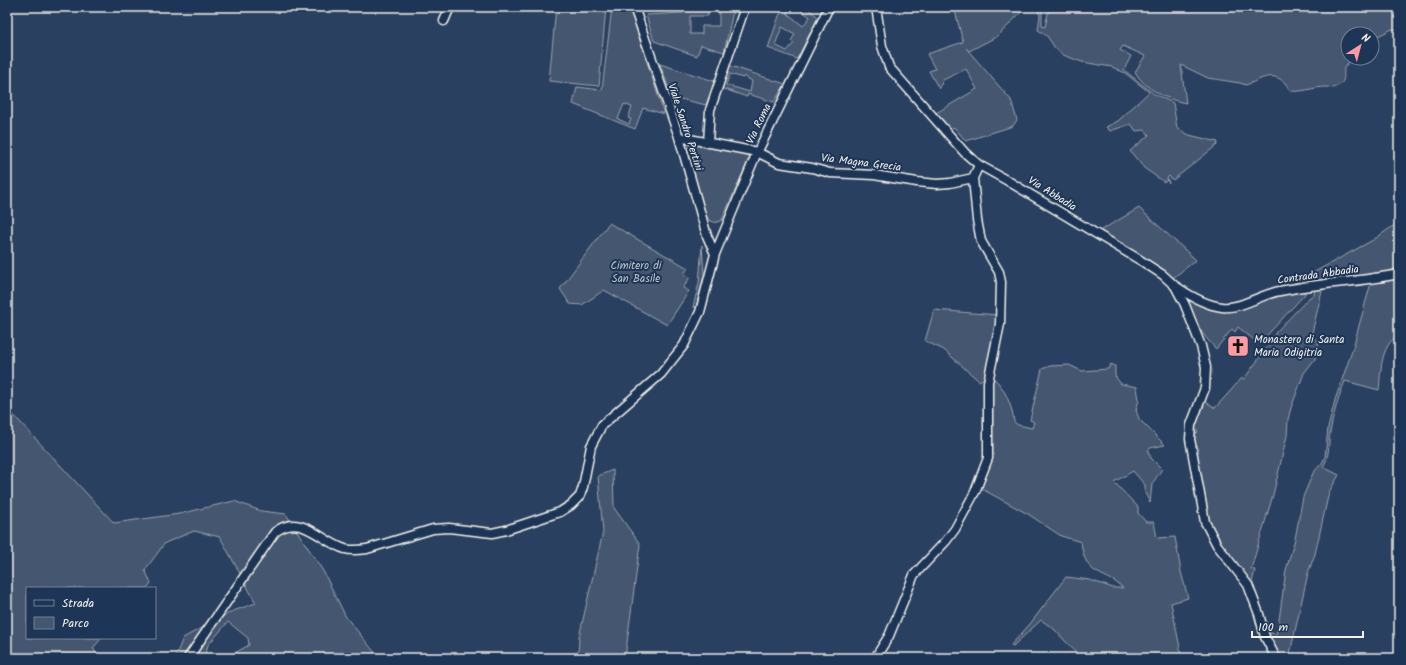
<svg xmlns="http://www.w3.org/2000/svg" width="1406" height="665" font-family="Kalam,sans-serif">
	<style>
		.green { fill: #445771; stroke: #9ca4ac; fill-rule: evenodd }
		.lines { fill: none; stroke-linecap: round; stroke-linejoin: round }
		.minor-casing { stroke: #f4f1e8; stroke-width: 11 }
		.minor { stroke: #1d3557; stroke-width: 8 }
		.labels { text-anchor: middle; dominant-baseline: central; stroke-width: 4; stroke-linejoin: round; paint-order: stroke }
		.street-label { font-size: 11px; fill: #f4f1e8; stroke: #1d3557 }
		.park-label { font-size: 11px; fill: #bfc3c4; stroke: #1d3557 }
		.poi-label { font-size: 11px; fill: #f4f1e8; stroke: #1d3557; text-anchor: start }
	</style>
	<rect width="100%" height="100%" fill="#2a4060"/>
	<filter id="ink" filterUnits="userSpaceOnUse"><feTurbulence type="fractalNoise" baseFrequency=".025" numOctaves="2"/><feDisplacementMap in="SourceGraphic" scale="8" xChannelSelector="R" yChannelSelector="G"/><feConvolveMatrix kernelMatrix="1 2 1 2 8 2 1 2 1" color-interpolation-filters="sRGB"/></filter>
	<g filter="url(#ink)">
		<path class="green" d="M 556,7 L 606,7 L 599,86 L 549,81 Z
			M 612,7 L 629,7 L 664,114 L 643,108 L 635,129 L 573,104 L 577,87 L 602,90 ZM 624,104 L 632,107 L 628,118 L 631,119 L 629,124 L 618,119 Z
			M 684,7 L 734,7 L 724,52 L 701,45 L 697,56 L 654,41 L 646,15 L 683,13 ZM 708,9 L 719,9 L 719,26 L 702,26 L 702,34 L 690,34 L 690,16 L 708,16 Z
			M 785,7 L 791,7 L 787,13 L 803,26 L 810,17 L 797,7 L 806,7 L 818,17 L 797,59 L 768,48 L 779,16 ZM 782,27 L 795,34 L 791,41 L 794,43 L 787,51 L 775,45 Z
			M 954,7 L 1023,7 L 1024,9 L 998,36 L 969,51 L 966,48 L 1011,100 L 1017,120 L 1013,126 L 966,141 L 954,127 L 950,130 L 936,113 L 977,89 L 966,69 L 943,80 L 939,89 L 929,71 L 935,69 L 927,54 L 963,42 Z
			M 1037,7 L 1042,10 L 1042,26 L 1045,27 L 1049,8 L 1057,9 L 1058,7 L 1399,7 L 1399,30 L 1392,29 L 1372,39 L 1372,34 L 1348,34 L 1348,58 L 1352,58 L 1344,68 C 1343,79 1347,82 1333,88 C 1319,84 1305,93 1291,91 C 1288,89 1288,86 1285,83 C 1272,70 1260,80 1246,85 L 1240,83 L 1208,78 L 1181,65 L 1186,103 C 1167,100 1145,89 1135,72 L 1145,56 L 1123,46 L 1120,50 L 1131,56 L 1124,70 L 1154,94 L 1173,103 L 1177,128 L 1189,135 L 1218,142 L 1217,145 L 1173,180 L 1169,176 L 1167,178 L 1169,183 L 1167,180 L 1164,182 L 1144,168 L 1130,151 L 1149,135 L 1145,130 L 1136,131 L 1131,124 L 1110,131 L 1106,127 L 1118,121 L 1149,92 L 1125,73 L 1112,67 L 1082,62 L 1063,55 L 1055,48 L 1047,36 L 1038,30 L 1040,16 Z
			M 660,64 L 714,81 L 706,105 L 672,97 Z
			M 728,65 L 785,84 L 774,102 L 748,94 L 747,97 L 721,88 ZM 730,74 L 743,78 L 744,76 L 752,81 L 750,92 L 726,85 Z
			M 683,143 L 751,154 L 722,220 C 711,227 706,216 702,208 Z
			M 1139,208 L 1196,260 L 1173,278 L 1163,269 L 1098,232 Z
			M 1399,222 L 1399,270 L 1289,286 L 1373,240 Z
			M 609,223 L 688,268 L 684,274 L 690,277 L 683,288 L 689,291 L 667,325 L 604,290 L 582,305 L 570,304 L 560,289 Z
			M 702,245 L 704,275 L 696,307 L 693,307 L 699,283 Z
			M 1399,275 L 1399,335 C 1380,345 1381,372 1379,390 L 1345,381 C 1338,398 1333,416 1330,433 C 1328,445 1330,456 1323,467 L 1339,475 L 1329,492 L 1315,554 L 1308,573 L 1289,658 L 1276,658 L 1256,603 L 1210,533 L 1192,437 L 1198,432 L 1194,427 L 1203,404 L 1206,402 L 1215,408 L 1242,378 L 1244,379 L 1269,345 L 1276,332 L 1310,297 L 1314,295 L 1315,289 L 1323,287 L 1311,337 L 1319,341 L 1315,359 L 1304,373 L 1291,408 L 1288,419 L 1287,436 L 1273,495 L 1251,569 L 1255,570 L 1252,582 L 1250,582 L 1256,594 L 1267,632 L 1276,634 L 1278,627 L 1286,570 L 1295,539 L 1303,497 L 1313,473 L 1322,463 L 1325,457 L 1328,428 L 1335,400 L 1352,351 L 1372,279 Z
			M 1305,290 L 1305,294 L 1259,344 L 1238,327 L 1235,332 L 1232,329 L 1216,349 C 1204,336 1191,321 1189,302 L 1191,301 L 1214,309 L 1236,311 L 1239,309 L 1280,294 Z
			M 934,310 L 998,315 L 984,378 L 979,381 L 944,350 L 925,341 Z
			M 1111,364 L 1115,366 L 1115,376 L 1121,384 L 1137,387 L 1139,400 L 1136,410 L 1139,419 L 1165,445 L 1150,448 L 1148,451 L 1151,458 L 1162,469 L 1152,484 L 1150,503 L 1145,493 L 1145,485 L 1133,471 L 1114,482 L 1138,507 L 1138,513 L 1146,522 L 1154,522 L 1157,538 L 1175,537 L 1181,572 L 1188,598 L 1171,603 L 1182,658 L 1081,658 L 1054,629 L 1041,620 L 1013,646 L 1011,645 L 1030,624 L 1066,577 L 1090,580 L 1113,588 L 1123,588 C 1102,569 1086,579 1081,542 L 1061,536 L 1028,514 L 980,488 L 992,445 L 992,377 C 1004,385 1013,408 1014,422 L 1018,425 L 1032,428 L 1034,422 L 1030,420 L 1042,369 L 1050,366 L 1069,365 L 1082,371 L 1108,369 Z
			M 7,408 L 114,523 L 179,514 L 234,501 L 261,511 L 286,514 L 323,571 L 346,617 L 376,654 L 383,658 L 226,658 L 249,645 L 248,638 L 228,622 L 208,645 L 204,658 L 175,658 L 183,638 L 233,611 L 256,603 L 220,537 L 194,531 L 165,543 L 145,570 L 151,583 L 147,588 L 27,588 L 27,638 L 102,638 L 93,648 L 99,658 L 7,658 Z
			M 613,470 L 614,508 L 640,544 L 625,658 L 578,658 L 579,637 L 603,532 L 598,476 Z"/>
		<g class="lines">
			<g class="minor-casing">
				<path id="minor" d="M 634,7 L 679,137 L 707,236 L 715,254
					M 876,7 L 882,46 L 889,67 L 965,153 L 979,165 L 1008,181 L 1140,260 L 1163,275 L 1175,286 L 1185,305 L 1201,346 L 1206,367 L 1205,388 L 1191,425 L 1190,439 L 1205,522 L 1217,545 L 1248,585 L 1259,614 L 1265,637 L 1276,658
					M 444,21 L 450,7
					M 679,137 L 757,152 L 779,163 L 812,168 L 830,173 L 874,175 L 917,182 L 937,184 L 950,183 L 973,178
					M 708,143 L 710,110 L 745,7
					M 1177,287 C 1190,296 1206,305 1222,307 C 1242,309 1261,294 1280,291 C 1320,283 1360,282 1399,274
					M 188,658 L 275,532 C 301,512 320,541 345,549 C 352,551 360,550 367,549 L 433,529 L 449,528 L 492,533 L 506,530 L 560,512 L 571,505 L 580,496 L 583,487 L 591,446 L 602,425 L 661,374 L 684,345 L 700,312 L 715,254 L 755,157 L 829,7
					M 875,658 L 889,636 L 914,575 L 946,541 L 955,529 L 975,492 L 988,458 L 988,382 L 1000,324 L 1001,282 L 999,272 L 981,241 L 977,220 L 973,178 L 979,165"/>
			</g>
			<use href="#minor" class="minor"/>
		</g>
	</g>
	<defs>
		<g id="church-square" transform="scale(1.15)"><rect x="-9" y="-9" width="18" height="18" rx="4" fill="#ff9aa2" stroke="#1d3557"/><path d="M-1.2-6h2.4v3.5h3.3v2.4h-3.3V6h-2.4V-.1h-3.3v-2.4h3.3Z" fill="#111"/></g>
	</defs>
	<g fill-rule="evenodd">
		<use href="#church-square" x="1238" y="346"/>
	</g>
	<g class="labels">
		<g class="street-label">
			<text transform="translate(759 124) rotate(-64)">Via Roma</text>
			<text transform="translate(685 127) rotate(72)">Viale Sandro Pertini</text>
			<text transform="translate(861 163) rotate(7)">Via Magna Grecia</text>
			<text transform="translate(1052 194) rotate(32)">Via Abbadia</text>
			<text transform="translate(1318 275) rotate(-8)">Contrada Abbadia</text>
		</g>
		<g class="park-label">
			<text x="636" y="266">Cimitero di<tspan x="636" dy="13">San Basile</tspan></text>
		</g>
		<g class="poi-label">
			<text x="1254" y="340">Monastero di Santa<tspan x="1254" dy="13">Maria Odigitria</tspan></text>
		</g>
	</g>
	<rect width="1406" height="665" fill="none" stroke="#1d3557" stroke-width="24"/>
	<rect x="12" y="12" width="1382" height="641" fill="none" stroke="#f4f1e8" stroke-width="1.5" filter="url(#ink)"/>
	<rect x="26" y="587" width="130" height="52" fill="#1d3557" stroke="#738091"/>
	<rect x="34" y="600" width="20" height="6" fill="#1d3557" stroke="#738091"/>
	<text x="62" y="607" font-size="12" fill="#f4f1e8">Strada</text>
	<rect x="34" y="617" width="20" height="12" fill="#445771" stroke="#738091"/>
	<text x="62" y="627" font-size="12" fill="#f4f1e8">Parco</text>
	<g transform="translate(1360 46) rotate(36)"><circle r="19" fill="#1d3557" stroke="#738091"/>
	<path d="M0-3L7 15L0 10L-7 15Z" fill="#ff9aa2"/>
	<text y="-6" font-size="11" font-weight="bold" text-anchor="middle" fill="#f4f1e8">N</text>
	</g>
	<path d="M1252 631v6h111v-6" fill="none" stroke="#f4f1e8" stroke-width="2"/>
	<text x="1258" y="631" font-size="12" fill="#f4f1e8" stroke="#1d3557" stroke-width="3" paint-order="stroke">100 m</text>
</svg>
